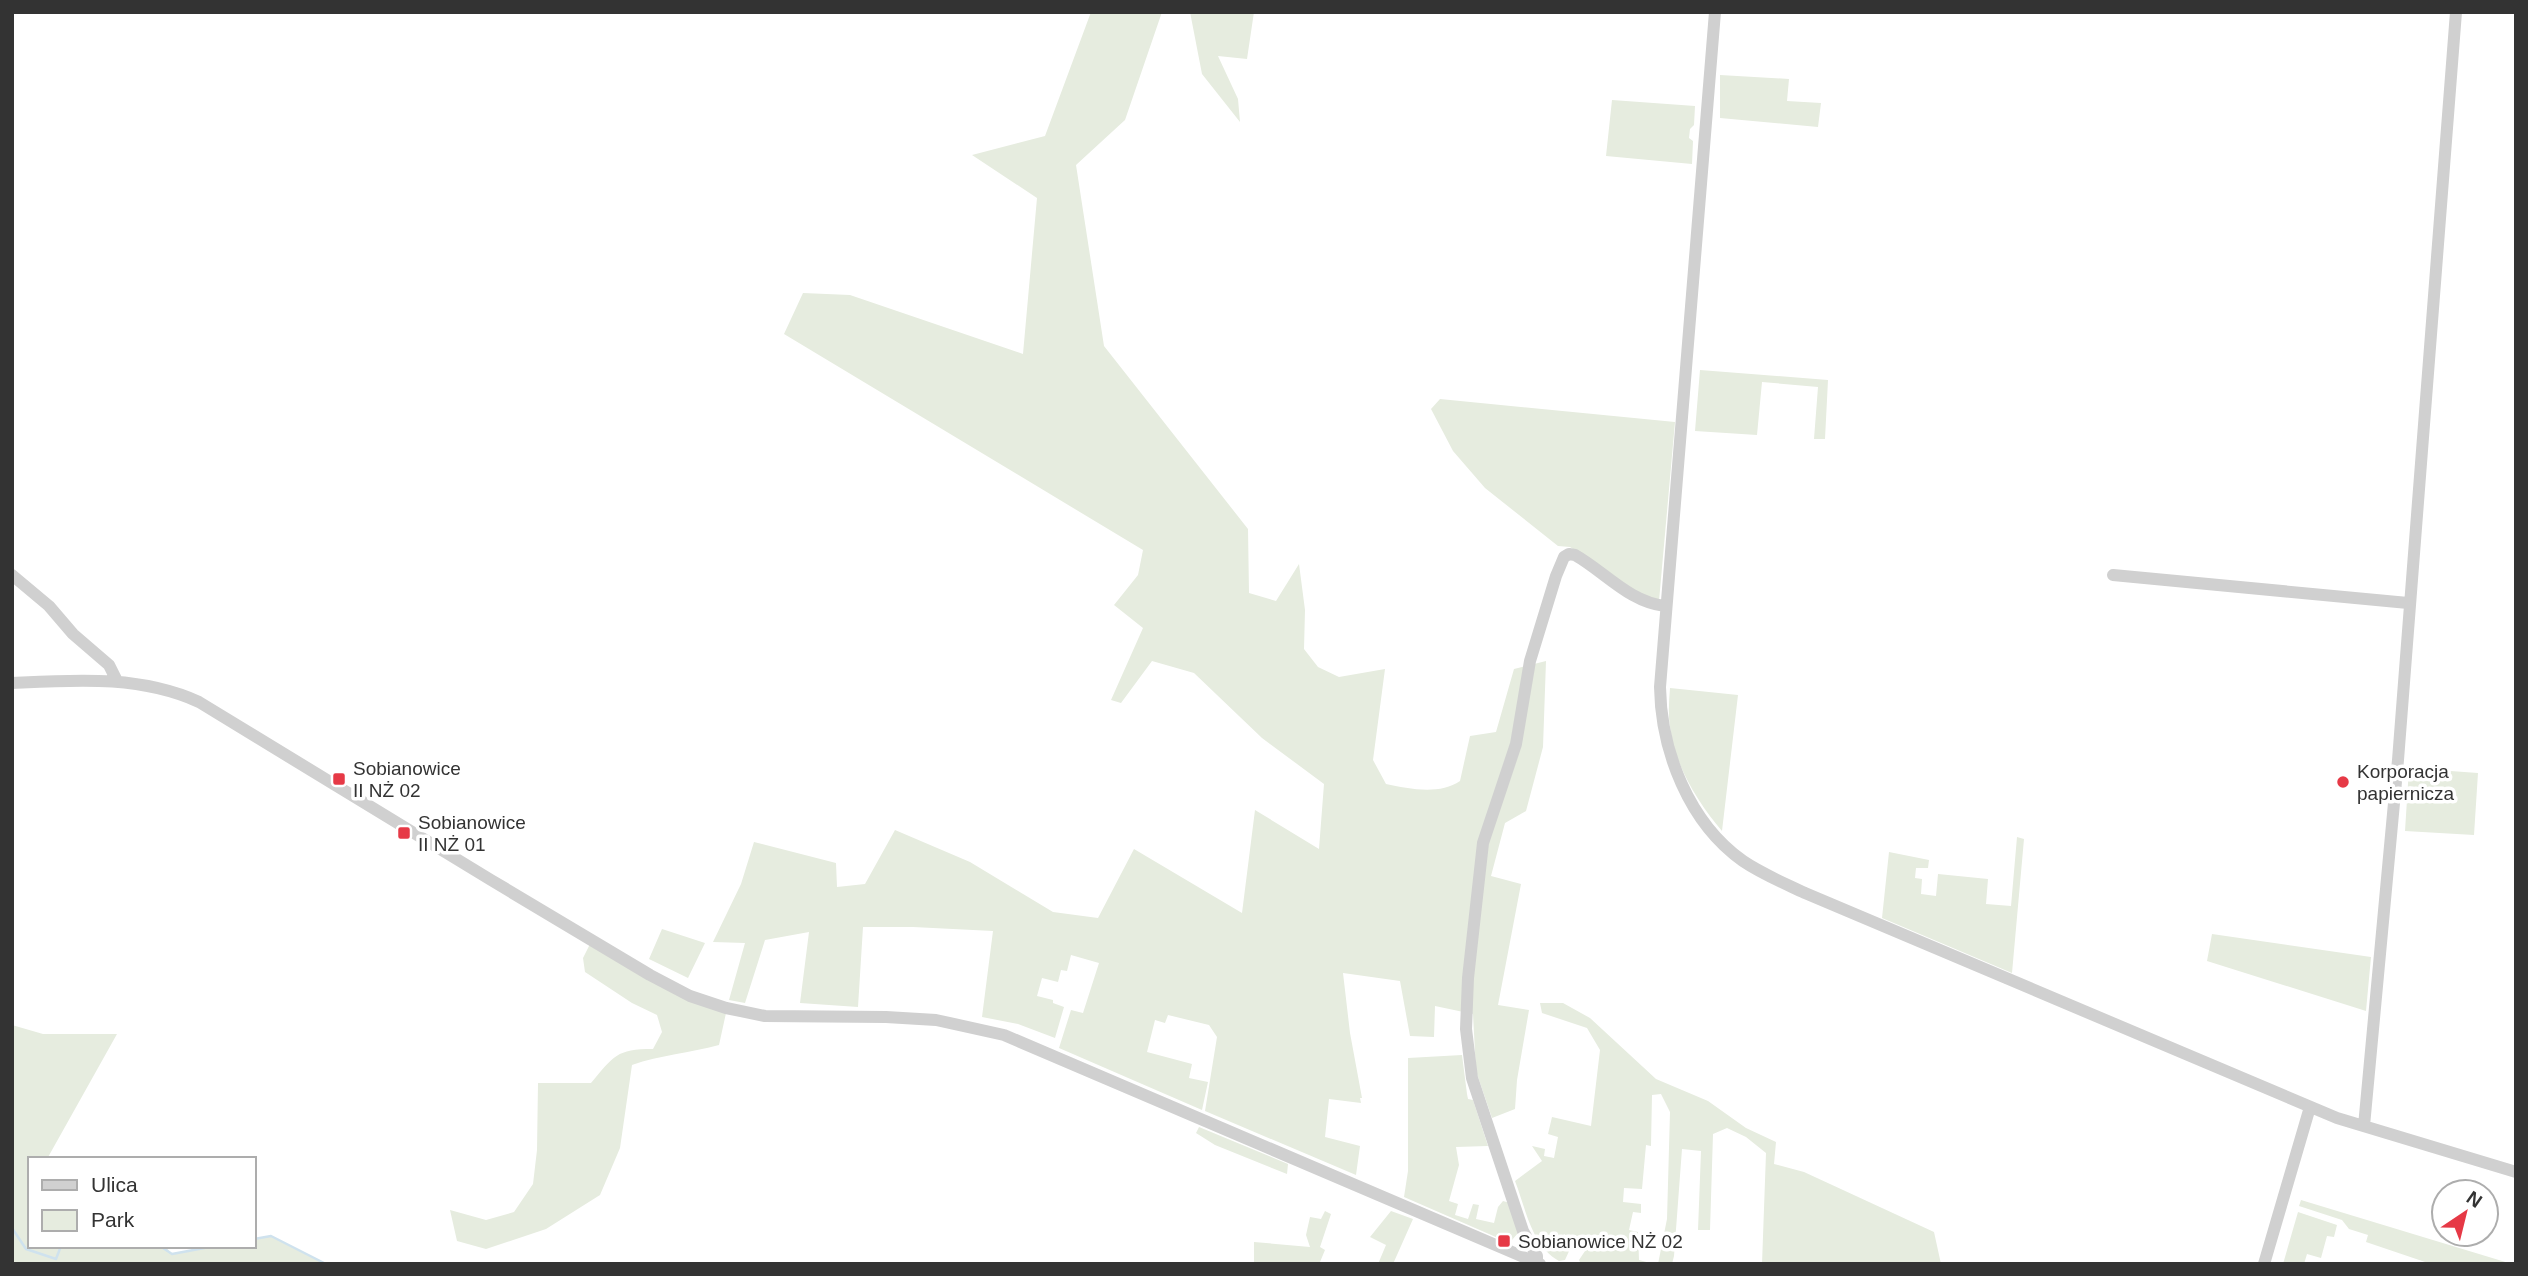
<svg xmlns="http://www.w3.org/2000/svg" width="2528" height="1276" font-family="Helvetica,sans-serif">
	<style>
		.green { fill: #e6ecdf }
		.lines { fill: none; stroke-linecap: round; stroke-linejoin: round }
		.stream { stroke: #cfe2ee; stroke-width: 2.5 }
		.minor { stroke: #d0d0d0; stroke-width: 12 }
		.poi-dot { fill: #e63946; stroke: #fff; stroke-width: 2.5 }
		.labels { text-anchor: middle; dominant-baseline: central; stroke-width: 7; stroke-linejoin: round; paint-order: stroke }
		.poi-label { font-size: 19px; fill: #333; stroke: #fff; text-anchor: start }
	</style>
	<rect width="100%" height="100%" fill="#fff"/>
	<path class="green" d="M 1091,12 L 1162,12 L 1125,120 L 1076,165 L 1104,346 L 1248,529 L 1249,593 L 1276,601 L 1299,564 L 1305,610 L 1304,649 L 1318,667 L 1339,677 L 1385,669 L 1373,760 L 1386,784 C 1409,789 1440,795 1460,781 L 1470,736 L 1496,732 L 1514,669 L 1546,661 L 1543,747 L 1526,811 L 1505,823 L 1491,876 L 1521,884 L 1498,1005 L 1529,1010 L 1517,1080 L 1515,1109 L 1492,1118 L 1476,1071 L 1473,1014 L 1435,1006 L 1434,1037 L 1410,1036 L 1400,981 L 1343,973 L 1350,1033 L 1362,1098 L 1360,1098 L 1361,1103 L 1329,1099 L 1325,1137 L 1360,1146 L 1356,1175 L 1205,1111 L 1217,1037 L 1209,1025 L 1168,1015 L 1165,1023 L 1155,1020 L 1147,1052 L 1192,1064 L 1189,1078 L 1208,1082 L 1202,1110 L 1059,1048 L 1071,1010 L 1083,1013 L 1099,963 L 1071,955 L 1067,971 L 1061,970 L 1058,982 L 1042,978 L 1037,996 L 1053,1000 L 1053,1003 L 1064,1007 L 1055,1038 L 1018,1024 L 982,1017 L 993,931 L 913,927 L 863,927 L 858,1007 L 800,1003 L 809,932 L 765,940 L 745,1003 L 729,1000 L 745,943 L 713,942 L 741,884 L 754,842 L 836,863 L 837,887 L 865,884 L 895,830 L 970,862 L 1053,912 L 1098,918 L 1134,849 L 1242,913 L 1255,810 L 1319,849 L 1324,784 L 1262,738 L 1194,673 L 1152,661 L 1121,703 L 1111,700 L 1143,628 L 1114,605 L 1138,575 L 1143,550 L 784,334 L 803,293 L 850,295 L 1023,354 L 1037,198 L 972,155 L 1045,136 Z
		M 1190,12 L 1254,12 L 1247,59 L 1218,56 L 1238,99 L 1240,122 L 1202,74 Z
		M 1720,75 L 1789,79 L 1787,101 L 1821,103 L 1818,127 L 1720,118 Z
		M 1612,100 L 1695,106 L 1694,125 L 1690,129 L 1689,138 L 1693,141 L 1692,164 L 1606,156 Z
		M 1700,370 L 1828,380 L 1825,439 L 1814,439 L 1818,387 L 1762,382 L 1757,435 L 1695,431 Z
		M 1440,399 L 1675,422 L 1659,601 L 1642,595 L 1570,547 L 1558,546 L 1485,488 L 1453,451 L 1431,409 Z
		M 1670,688 L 1738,695 L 1722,831 C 1698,803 1674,764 1670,727 C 1668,714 1669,701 1670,688 Z
		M 2409,768 L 2478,773 L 2474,835 L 2405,831 Z
		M 2017,837 L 2024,839 L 2012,973 L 1882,918 L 1889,852 L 1929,860 L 1928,868 L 1916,868 L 1915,878 L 1922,879 L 1921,894 L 1936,896 L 1938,874 L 1988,879 L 1986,904 L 2011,906 Z
		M 662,929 L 705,943 L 688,978 L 649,959 Z
		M 2212,934 L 2371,957 L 2366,1011 L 2207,961 Z
		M 590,944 L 726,1013 L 719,1045 C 690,1053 660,1055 632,1065 L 620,1148 L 600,1195 L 546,1229 L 486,1249 L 457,1241 L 450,1210 L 486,1220 L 514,1212 L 533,1184 L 537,1150 L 538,1083 L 591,1083 C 614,1056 616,1049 653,1049 L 662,1032 L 657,1015 L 632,1003 L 585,972 L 583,958 Z
		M 1540,1003 L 1563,1003 L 1590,1018 L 1656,1079 L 1708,1101 L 1746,1128 L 1776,1142 L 1774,1164 L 1804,1172 L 1934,1232 L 1941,1264 L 1762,1264 L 1766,1153 L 1746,1137 L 1727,1128 L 1713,1134 L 1710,1230 L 1698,1230 L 1701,1151 L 1682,1149 L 1674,1256 L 1672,1264 L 1658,1264 L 1667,1219 L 1670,1112 L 1661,1094 L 1652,1095 L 1651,1146 L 1646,1145 L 1642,1189 L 1624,1188 L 1623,1202 L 1641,1204 L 1641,1213 L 1633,1212 L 1629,1230 L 1638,1232 L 1639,1260 L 1654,1264 L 1581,1264 L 1579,1260 L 1587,1248 L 1564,1234 L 1561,1239 L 1568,1244 L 1570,1249 L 1565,1260 L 1559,1261 C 1531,1245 1526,1209 1515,1181 L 1542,1161 L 1532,1146 L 1545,1149 L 1544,1156 L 1554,1158 L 1558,1137 L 1548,1134 L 1552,1117 L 1591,1126 L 1600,1050 L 1587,1028 L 1542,1013 Z
		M 12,1025 L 43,1034 L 117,1034 L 47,1159 L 30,1159 L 30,1246 L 165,1246 L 172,1254 L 215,1246 L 254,1246 L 254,1239 L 271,1236 L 326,1264 L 12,1264 Z
		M 1462,1055 L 1467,1094 L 1468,1099 L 1473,1100 L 1488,1146 L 1456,1147 L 1459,1165 L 1449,1201 L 1458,1204 L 1455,1215 L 1468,1219 L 1473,1204 L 1479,1205 L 1476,1219 L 1494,1223 L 1498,1207 L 1503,1201 L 1510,1203 L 1518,1233 L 1512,1240 L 1505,1241 L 1404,1197 L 1408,1171 L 1408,1058 Z
		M 1199,1127 L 1288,1164 L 1287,1174 L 1215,1145 L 1196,1133 Z
		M 2301,1200 L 2512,1264 L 2431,1264 L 2366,1242 L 2368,1235 L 2349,1229 L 2342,1220 L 2299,1206 Z
		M 1325,1211 L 1331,1214 L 1320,1247 L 1325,1250 L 1320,1262 L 1324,1264 L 1254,1264 L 1254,1242 L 1310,1247 L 1306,1235 L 1310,1217 L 1321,1219 Z
		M 1391,1211 L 1413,1219 L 1393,1264 L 1378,1264 L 1386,1245 L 1370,1237 Z
		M 2298,1212 L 2337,1225 L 2334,1237 L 2327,1236 L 2321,1258 L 2307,1254 L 2304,1264 L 2283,1264 Z"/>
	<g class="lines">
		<path class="stream" d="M 12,1228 L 26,1249 L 56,1259 L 61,1246
			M 254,1239 L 271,1236 L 326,1264
			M 160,1246 L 172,1254 L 215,1246"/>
		<path class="minor" d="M 1715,12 L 1660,687 C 1661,751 1689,823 1743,861 C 1762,874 1784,883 1805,893 L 2337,1118 L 2516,1172
			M 12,575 L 49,606 L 73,634 L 109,665 L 117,681
			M 2113,575 L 2408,603
			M 12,683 C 75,680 140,675 199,702 L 491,880 L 650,975 L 690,996 L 726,1008 L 765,1016 L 886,1017 L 936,1020 L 1004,1035 L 1540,1264
			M 2364,1126 L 2398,760 L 2456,12
			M 1537,1263 L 1537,1256 L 1523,1231 L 1472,1078 L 1466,1029 L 1468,978 L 1483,843 L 1516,744 L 1530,661 L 1556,576 L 1564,557 L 1569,554 L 1575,555 C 1605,572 1629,602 1665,606
			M 2264,1264 L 2310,1107"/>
	</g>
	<g class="poi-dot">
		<rect x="332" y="772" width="14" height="14" rx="3.5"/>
		<circle cx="2343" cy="782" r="7"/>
		<rect x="397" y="826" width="14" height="14" rx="3.5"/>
		<rect x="1497" y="1234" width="14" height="14" rx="3.5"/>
	</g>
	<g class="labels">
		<g class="poi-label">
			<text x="353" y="768">Sobianowice<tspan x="353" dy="22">II NŻ 02</tspan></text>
			<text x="2357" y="771">Korporacja<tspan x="2357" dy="22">papiernicza</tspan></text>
			<text x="418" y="822">Sobianowice<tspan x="418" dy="22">II NŻ 01</tspan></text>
			<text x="1518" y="1241">Sobianowice NŻ 02</text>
		</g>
	</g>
	<rect width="2528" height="1276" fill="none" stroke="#333333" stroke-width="28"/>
	<rect x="28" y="1157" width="228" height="91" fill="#ffffff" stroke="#adadad" stroke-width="2"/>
	<rect x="42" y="1180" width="35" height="10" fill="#d0d0d0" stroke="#adadad" stroke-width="2"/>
	<text x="91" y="1192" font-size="21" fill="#333333">Ulica</text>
	<rect x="42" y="1210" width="35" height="21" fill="#e6ecdf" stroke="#adadad" stroke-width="2"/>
	<text x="91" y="1227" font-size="21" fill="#333333">Park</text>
	<g transform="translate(2465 1213) rotate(35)"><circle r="33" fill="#ffffff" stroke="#adadad" stroke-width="2"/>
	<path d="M0-5L12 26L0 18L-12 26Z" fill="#e63946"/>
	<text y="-10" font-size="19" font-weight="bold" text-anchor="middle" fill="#333333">N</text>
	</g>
</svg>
